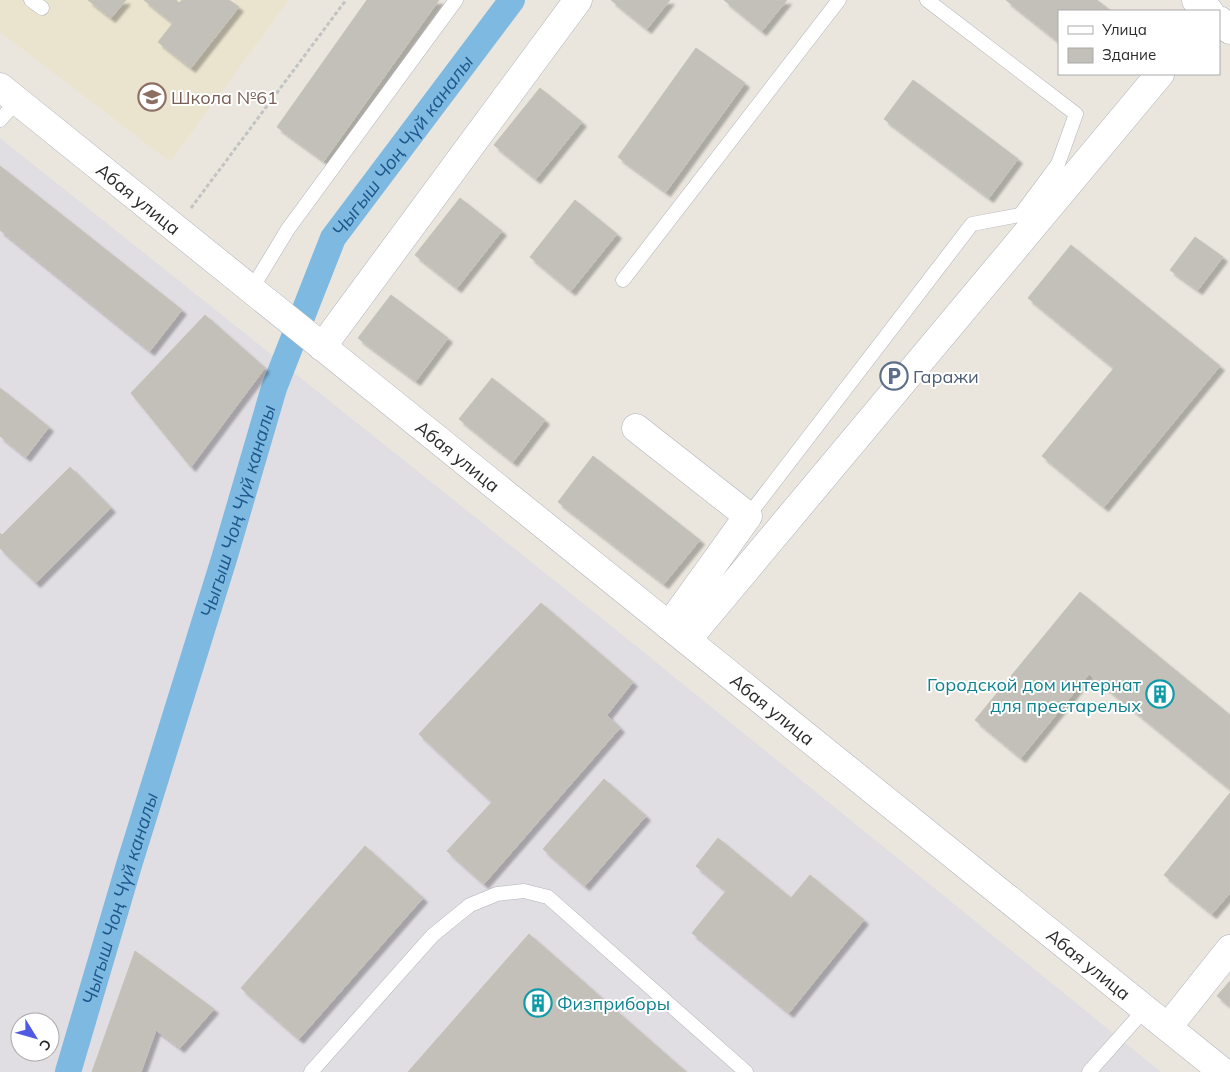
<svg xmlns="http://www.w3.org/2000/svg" width="1230" height="1072" font-family="Mulish,sans-serif">
	<style>
		.industrial { fill: #e0dde3; fill-rule: evenodd }
		.education { fill: #eae4cf }
		.lines { fill: none; stroke-linecap: round; stroke-linejoin: round }
		.canal { stroke: #7db9e0; stroke-width: 26 }
		.building { fill: #c3c0b9; stroke: #c5c2b7; filter: url(#shadow) }
		.service-casing { stroke: #b1b2bc; stroke-width: 15 }
		.minor-casing { stroke: #b1b2bc; stroke-width: 29 }
		.tertiary-casing { stroke: #b1b2bc; stroke-width: 29 }
		.path { stroke: #c3c3c3; stroke-width: 3; stroke-dasharray: 4 2.5; stroke-linecap: butt }
		.service { stroke: #fff; stroke-width: 14 }
		.minor { stroke: #fff; stroke-width: 28 }
		.tertiary { stroke: #fff; stroke-width: 28 }
		.labels { text-anchor: middle; dominant-baseline: central; stroke-width: 4; stroke-linejoin: round; paint-order: stroke }
		.education-label { font-size: 18px; fill: #785e54; stroke: #fff; text-anchor: start }
		.street-label { font-size: 18px; fill: #2a2a2a; stroke: #fff }
		.service-label { font-size: 18px; fill: #4e5e75; stroke: #fff; text-anchor: start }
		.culture-label { font-size: 18px; fill: #0d838f; stroke: #fff; text-anchor: end }
		.water-label { font-size: 19px; font-style: italic; fill: #1d578b; stroke: #fff }
	</style>
	<defs>
		<filter id="shadow"><feDropShadow dx="4.5" dy="4.5" stdDeviation="1" flood-color="#0004"/></filter>
	</defs>
	<rect width="100%" height="100%" fill="#eae6de"/>
	<path class="industrial" d="M 0,138 L 604,620 L 1161,1072 L 0,1072 ZM 20,1022 L 50,1022 L 50,1052 L 20,1052 Z"/>
	<path class="education" d="M 0,0 L 289,0 L 170,162 L 0,32 Z"/>
	<g class="lines">
		<path class="canal" id="s1" d="M 68,1072 L 129,865 L 224,559 L 274,388 L 333,238 L 512,0"/>
	</g>
	<path class="building" d="M 88,0 L 126,0 L 111,18 Z
		M 144,0 L 176,0 L 179,3 L 182,0 L 229,0 L 239,7 L 191,68 L 158,42 L 173,23 Z
		M 367,0 L 439,0 L 324,161 L 277,127 Z
		M 611,0 L 670,0 L 647,29 Z
		M 724,0 L 787,0 L 762,31 Z
		M 1006,0 L 1097,0 L 1111,11 L 1059,11 L 1059,42 Z
		M 696,48 L 745,83 L 666,192 L 618,157 Z
		M 913,80 L 1018,159 L 989,198 L 884,119 Z
		M 540,88 L 582,122 L 536,179 L 494,145 Z
		M 0,166 L 182,310 L 150,351 L 0,230 Z
		M 460,198 L 502,231 L 457,288 L 415,255 Z
		M 575,200 L 617,234 L 571,291 L 530,257 Z
		M 1195,237 L 1223,257 L 1198,290 L 1170,270 Z
		M 1071,245 L 1220,366 L 1104,507 L 1042,456 L 1114,368 L 1028,298 Z
		M 391,295 L 448,338 L 416,381 L 358,338 Z
		M 205,315 L 265,368 L 191,467 L 131,393 Z
		M 492,378 L 545,420 L 513,462 L 459,419 Z
		M 0,388 L 49,427 L 26,457 L 0,436 Z
		M 593,456 L 700,540 L 664,584 L 558,502 Z
		M 70,467 L 111,508 L 36,583 L 0,548 L 0,533 L 2,535 Z
		M 1080,592 L 1230,715 L 1230,789 L 1089,674 L 1021,758 L 975,720 Z
		M 541,603 L 633,682 L 607,715 L 620,728 L 484,884 L 447,851 L 492,802 L 419,734 Z
		M 604,779 L 646,816 L 585,886 L 543,849 Z
		M 1230,793 L 1230,893 L 1212,914 L 1164,875 Z
		M 718,838 L 791,898 L 810,875 L 864,920 L 789,1013 L 692,933 L 726,891 L 696,866 Z
		M 365,846 L 423,898 L 299,1039 L 241,988 Z
		M 529,934 L 686,1072 L 408,1072 Z
		M 135,951 L 214,1009 L 180,1048 L 156,1030 L 141,1072 L 92,1072 Z
		M 1230,981 L 1230,1006 L 1217,996 Z"/>
	<g class="lines">
		<g class="service-casing">
			<path id="service" d="M 31,0 L 42,8
				M 0,120 L 17,101
				M 623,280 L 839,0
				M 251,290 L 288,229 L 456,0
				M 748,516 L 972,224 L 1020,215 L 1058,164 L 1076,114 L 927,0
				M 311,1072 L 433,935 L 470,905 L 497,894 L 524,891 L 548,897 L 746,1072
				M 1089,1072 L 1145,1009"/>
		</g>
		<g class="minor-casing">
			<path id="minor" d="M 1196,0 L 1209,11
				M 1219,20 L 1230,30
				M 322,347 L 578,0
				M 636,428 L 748,516 L 669,626
				M 687,640 L 1160,74
				M 1168,1027 L 1230,949"/>
		</g>
		<g class="tertiary-casing">
			<g id="tertiary">
				<path id="s2" d="M 0,87 L 1223,1072"/>
			</g>
		</g>
		<path class="path" d="M 191,208 L 346,0"/>
		<use href="#service" class="service"/>
		<use href="#minor" class="minor"/>
		<use href="#tertiary" class="tertiary"/>
	</g>
	<defs>
		<g id="school-ring" transform="scale(1.4375)"><circle r="9.5" fill="#fff" stroke="#8d6e63" stroke-width="1.5"/><path d="M0-5L7-2L0 1L-7-2ZM-4 1L0 2.5L4 1V4Q0 6-4 4Z" fill="#8d6e63"/></g>
		<g id="parking-ring" transform="scale(1.4375)"><circle r="9.5" fill="#fff" stroke="#5c6f8a" stroke-width="1.5"/><path d="M-3.5-5.5H1a3.5 3.5 0 0 1 0 7H-1V5.5H-3.5ZM-1-3.4V-.6H.8a1.4 1.4 0 0 0 0-2.8Z" fill="#5c6f8a"/></g>
		<g id="building-ring" transform="scale(1.4375)"><circle r="9.5" fill="#fff" stroke="#0f9aa8" stroke-width="1.5"/><path d="M-4-6H4V6H1V3H-1V6H-4ZM-2.5-4.3h1.7v1.8h-1.7ZM.8-4.3h1.7v1.8H.8ZM-2.5-1h1.7V.8h-1.7ZM.8-1h1.7V.8H.8Z" fill="#0f9aa8"/></g>
	</defs>
	<g fill-rule="evenodd">
		<use href="#school-ring" x="152" y="97"/>
		<use href="#parking-ring" x="894" y="376"/>
		<use href="#building-ring" x="1160" y="694"/>
		<use href="#building-ring" x="538" y="1003"/>
	</g>
	<g class="labels">
		<g class="education-label">
			<text x="171" y="97">Школа №61</text>
		</g>
		<g class="street-label">
			<text stroke="none"><textPath href="#s2" startOffset="178">Абая улица</textPath></text>
			<text stroke="none"><textPath href="#s2" startOffset="588">Абая улица</textPath></text>
			<text stroke="none"><textPath href="#s2" startOffset="992">Абая улица</textPath></text>
			<text stroke="none"><textPath href="#s2" startOffset="1398">Абая улица</textPath></text>
		</g>
		<g class="service-label">
			<text x="913" y="376">Гаражи</text>
		</g>
		<g class="culture-label">
			<text x="1141" y="684">Городской дом интернат<tspan x="1141" dy="21">для престарелых</tspan></text>
			<text x="557" y="1003" text-anchor="start">Физприборы</text>
		</g>
		<g class="water-label">
			<text stroke="none"><textPath href="#s1" startOffset="991">Чыгыш Чоң Чүй каналы</textPath></text>
			<text stroke="none"><textPath href="#s1" startOffset="586">Чыгыш Чоң Чүй каналы</textPath></text>
			<text stroke="none"><textPath href="#s1" startOffset="181">Чыгыш Чоң Чүй каналы</textPath></text>
		</g>
	</g>
	<rect x="1058" y="10" width="162" height="65" fill="#ffffff" stroke="#aaaaaa"/>
	<rect x="1068" y="26" width="25" height="8" fill="#ffffff" stroke="#aaaaaa"/>
	<text x="1102" y="35" font-size="15" fill="#2a2a2a">Улица</text>
	<rect x="1068" y="48" width="25" height="15" fill="#c3c0b9" stroke="#aaaaaa"/>
	<text x="1102" y="60" font-size="15" fill="#2a2a2a">Здание</text>
	<g transform="translate(35 1037) rotate(127)"><circle r="24" fill="#ffffff" stroke="#aaaaaa"/>
	<path d="M0-4L9 19L0 12L-9 19Z" fill="#5059e4"/>
	<text y="-8" font-size="14" font-weight="bold" text-anchor="middle" fill="#2a2a2a">С</text>
	</g>
</svg>
